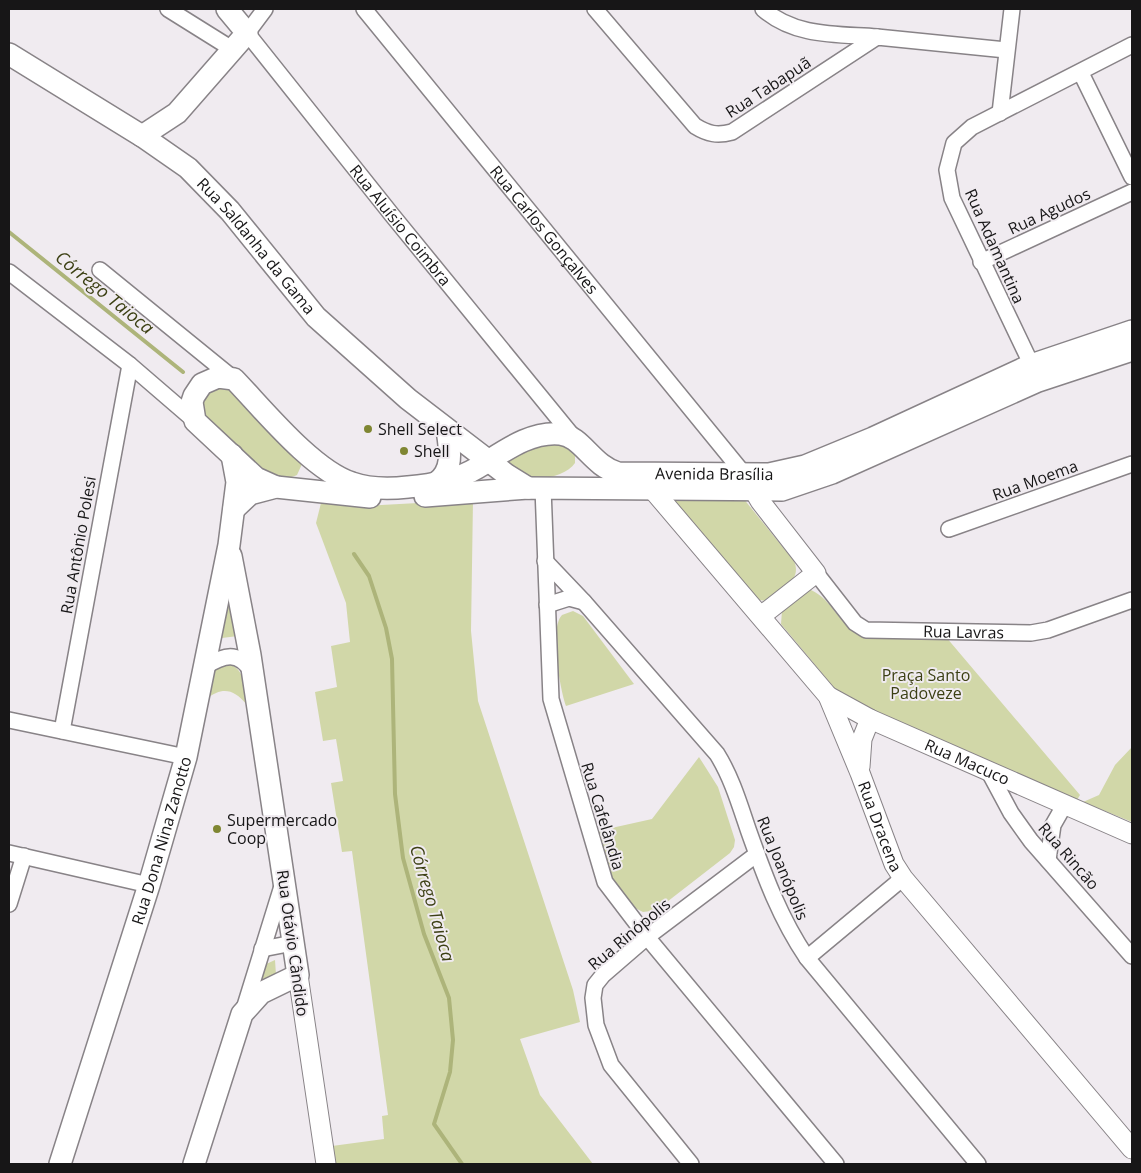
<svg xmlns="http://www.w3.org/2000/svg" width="1141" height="1173" font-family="'Open Sans',sans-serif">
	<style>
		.green { fill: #d1d7a8 }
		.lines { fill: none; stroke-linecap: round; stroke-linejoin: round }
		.stream { stroke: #adb47a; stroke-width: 4 }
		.minor-casing { stroke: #888387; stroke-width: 18 }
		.tertiary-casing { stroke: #888387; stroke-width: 21 }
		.secondary-casing { stroke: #888387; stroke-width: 24 }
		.minor { stroke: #fff; stroke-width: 15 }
		.tertiary { stroke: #fff; stroke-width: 19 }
		.secondary { stroke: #fff; stroke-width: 21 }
		.poi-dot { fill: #7f8632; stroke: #f0ebf0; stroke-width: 2 }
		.labels { text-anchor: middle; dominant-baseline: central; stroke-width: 4; stroke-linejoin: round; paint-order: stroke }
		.street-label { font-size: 16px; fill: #171617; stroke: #f0ebf0 }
		.poi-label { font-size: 16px; fill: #171617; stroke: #f0ebf0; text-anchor: start }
		.park-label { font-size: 16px; fill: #3c4014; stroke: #f0ebf0 }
		.water-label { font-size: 18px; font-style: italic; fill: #3c4014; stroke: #f0ebf0 }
	</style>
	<rect width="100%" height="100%" fill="#f0ebf0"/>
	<path class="green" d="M 228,385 L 302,464 L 297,475 C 270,490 222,432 204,415 L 201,408 L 208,390 Z
		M 553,438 L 575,451 L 575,463 C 567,475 541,482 527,476 C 521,474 515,469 509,465 L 509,458 Z
		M 671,497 L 743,498 L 794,561 C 803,581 779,591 766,601 L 755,599 Z
		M 473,500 L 471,631 L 478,701 L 573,990 L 580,1022 L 520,1039 L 540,1095 L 593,1164 L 335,1164 L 332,1146 L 384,1139 L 382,1116 L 388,1115 L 352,851 L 342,852 L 331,783 L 343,781 L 336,739 L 323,741 L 315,692 L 337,687 L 331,646 L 350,642 L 346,603 L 316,523 L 321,503 L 363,506 Z
		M 227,575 L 238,636 L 214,639 Z
		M 811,590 C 832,599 840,626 861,636 L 946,637 L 1080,795 L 1077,800 L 853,701 L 836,690 L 781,624 L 782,611 L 805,591 Z
		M 573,611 L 583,616 L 634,684 L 566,706 C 560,689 549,628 562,615 Z
		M 228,664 C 246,668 244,689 246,704 C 235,690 222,686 207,699 L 212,669 Z
		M 1132,747 L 1132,822 L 1083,802 L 1099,795 L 1115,765 Z
		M 699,757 L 718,787 L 735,840 L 734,847 L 730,853 L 663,905 L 651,911 L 643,912 L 635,908 L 614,884 L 598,831 L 652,819 Z
		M 275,960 L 276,975 L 261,984 L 258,981 L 264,965 Z"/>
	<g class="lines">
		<path class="stream" d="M 9,232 L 183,372
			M 354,554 L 369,576 L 386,628 L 392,659 L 395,794 L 403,858 L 424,934 L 449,998 L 453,1040 L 450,1072 L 434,1124 L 462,1164"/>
		<g class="minor-casing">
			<g id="minor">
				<path d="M 168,9 L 232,49"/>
				<path id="s1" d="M 265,9 L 247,33 L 392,215 L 575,439"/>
				<path id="s2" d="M 364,9 L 744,474"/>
				<path d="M 595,9 L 695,126 C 708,134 717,136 732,132 L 877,37 L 1006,50"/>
				<path d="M 763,9 C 795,37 837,34 877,37"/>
				<path d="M 1081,73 L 1132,177"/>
				<path d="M 1000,113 L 1012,9"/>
				<path d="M 981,262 L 1132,192"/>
				<path d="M 100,270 L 234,379"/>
				<path d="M 9,272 L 130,365 L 195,421"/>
				<path d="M 1035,372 L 952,198 L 947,170 L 954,143 L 972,127 L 1132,45"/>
				<path d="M 543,488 L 551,699 L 605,882 L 647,937 L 836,1164"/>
				<path d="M 949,529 L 1132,464"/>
				<path d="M 545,561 L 584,602 L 717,754 C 732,778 740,806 749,832 C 765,877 780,918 807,958 L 978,1164"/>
				<path id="s3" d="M 816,573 L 855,623 L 866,630 L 1031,633 L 1048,630 L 1132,600"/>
				<path d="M 547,605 L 569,598 L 584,602"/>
				<path d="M 204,667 C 224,655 238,650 252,672"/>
				<path d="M 9,720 L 186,757"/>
				<path d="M 62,731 L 130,365"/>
				<path d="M 989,772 L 1011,813 L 1031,841 L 1132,956"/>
				<path d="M 9,853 L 149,885"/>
				<path d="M 1048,860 L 1053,825 L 1065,804"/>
				<path d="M 9,904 L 24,856"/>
				<path d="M 262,949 L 293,943"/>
				<path d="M 807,958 L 903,878"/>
				<path d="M 244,1009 L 283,883"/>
				<path d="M 691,1164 L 611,1065 L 596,1025 L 593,998 L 595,985 L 603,975 L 647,937 L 757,854"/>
			</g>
		</g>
		<g class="tertiary-casing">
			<g id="tertiary">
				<path d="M 747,479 L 760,501 L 816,573 L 761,616"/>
				<path id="s4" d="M 652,489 L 828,696 L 860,773 L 894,864 L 903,878 L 1132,1149"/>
				<path id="s5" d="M 828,696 L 870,719 L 1132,834"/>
				<path d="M 860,767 L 862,739 L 870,719"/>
				<path d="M 298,975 L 326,1164"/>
			</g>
		</g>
		<g class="secondary-casing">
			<g id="secondary">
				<path id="s6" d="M 9,54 L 142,136 L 188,168 L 230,211 L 316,317 L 408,399 L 507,475 L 528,488"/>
				<path d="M 142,136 L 177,113 L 247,33 L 227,9"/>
				<path d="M 436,483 C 454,471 450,449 447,430"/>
				<path id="s7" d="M 276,487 L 256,478 L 195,421 L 192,402 L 194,396 L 202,384 L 218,377 L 234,379 C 263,409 312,470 352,483 C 369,489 390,489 408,487 C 432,485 457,480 477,468 C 502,453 529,431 560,434 C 582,436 592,466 618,473 L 769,474 L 805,466 L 873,438 L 1031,365 L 1132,331"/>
				<path d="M 425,496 L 528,488 L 782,490 L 832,473 L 1038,381 L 1132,350"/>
				<path d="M 234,509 L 250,494 L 276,487 L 370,497"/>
				<path id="s8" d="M 60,1164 L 149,885 L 186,757 L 229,545 L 237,482 L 232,455"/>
				<path d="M 194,1164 L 242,1014 L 261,993 L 298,975 L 250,655 L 231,556"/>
			</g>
		</g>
		<use href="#minor" class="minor"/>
		<use href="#tertiary" class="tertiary"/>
		<use href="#secondary" class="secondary"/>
	</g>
	<g class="poi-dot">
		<circle cx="368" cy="429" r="5"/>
		<circle cx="404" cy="451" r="5"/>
		<circle cx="217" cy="829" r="5"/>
	</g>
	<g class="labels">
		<g class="street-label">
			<text transform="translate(768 87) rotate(-33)">Rua Tabapuã</text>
			<text transform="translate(1049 211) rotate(-25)">Rua Agudos</text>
			<text stroke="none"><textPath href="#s1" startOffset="276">Rua Aluísio Coimbra</textPath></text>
			<text stroke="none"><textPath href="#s2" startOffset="285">Rua Carlos Gonçalves</textPath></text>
			<text stroke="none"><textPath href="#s6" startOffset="316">Rua Saldanha da Gama</textPath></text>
			<text transform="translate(995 246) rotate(66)">Rua Adamantina</text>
			<text stroke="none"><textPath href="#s7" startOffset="725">Avenida Brasília</textPath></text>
			<text transform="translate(1035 480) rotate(-20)">Rua Moema</text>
			<text transform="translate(78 545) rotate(-80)">Rua Antônio Polesi</text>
			<text stroke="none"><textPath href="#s3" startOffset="174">Rua Lavras</textPath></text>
			<text stroke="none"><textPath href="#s5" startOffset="154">Rua Macuco</textPath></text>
			<text transform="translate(603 816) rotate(73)">Rua Cafelândia</text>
			<text stroke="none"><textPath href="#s4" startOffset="412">Rua Dracena</textPath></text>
			<text stroke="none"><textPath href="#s8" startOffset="339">Rua Dona Nina Zanotto</textPath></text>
			<text transform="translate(1069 856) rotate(49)">Rua Rincão</text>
			<text transform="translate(783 868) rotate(68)">Rua Joanópolis</text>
			<text transform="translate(629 934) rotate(-40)">Rua Rinópolis</text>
			<text transform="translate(293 943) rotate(82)">Rua Otávio Cândido</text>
		</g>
		<g class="poi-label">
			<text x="378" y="429">Shell Select</text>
			<text x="414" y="451">Shell</text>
			<text x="227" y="820">Supermercado<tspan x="227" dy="18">Coop</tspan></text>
		</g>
		<g class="park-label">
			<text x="926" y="675">Praça Santo<tspan x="926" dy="18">Padoveze</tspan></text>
		</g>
		<g class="water-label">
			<text transform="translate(105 292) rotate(39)">Córrego Taioca</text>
			<text transform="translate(433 903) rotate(74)">Córrego Taioca</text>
		</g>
	</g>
	<rect width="1141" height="1173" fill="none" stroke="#171617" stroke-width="20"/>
</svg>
